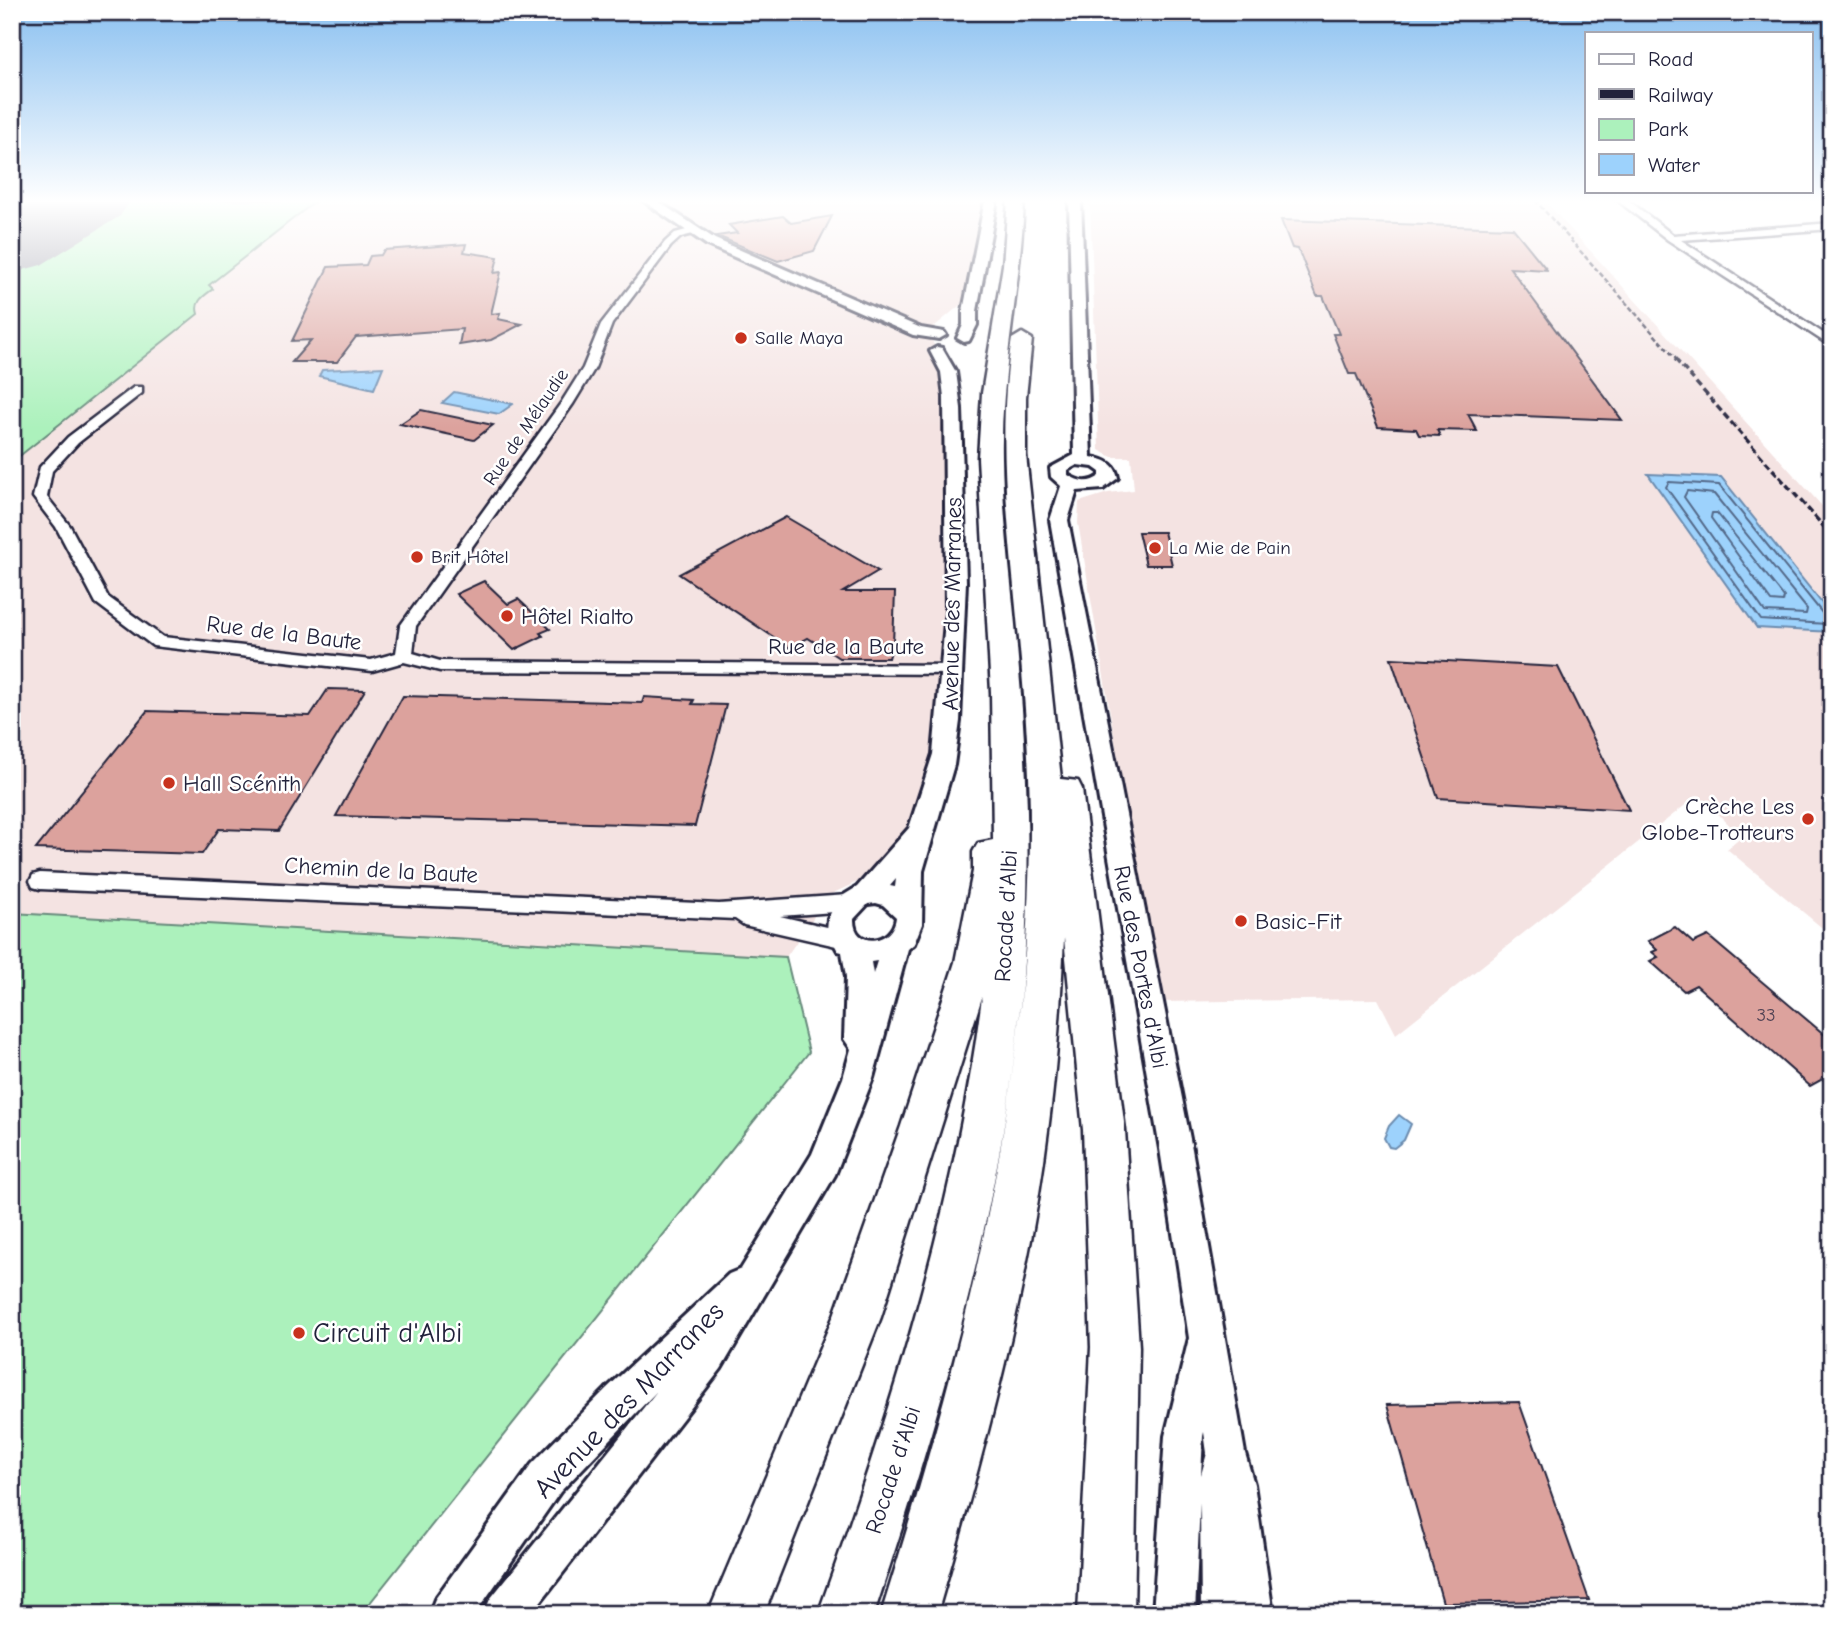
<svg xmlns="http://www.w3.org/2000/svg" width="1844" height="1626" font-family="'Comic Neue',sans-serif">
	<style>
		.built { fill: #f4e3e2 }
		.green { fill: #acf1bc; stroke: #678a7c; stroke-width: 2 }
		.water { fill: #9dd2fc; stroke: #6c8caf; stroke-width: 2 }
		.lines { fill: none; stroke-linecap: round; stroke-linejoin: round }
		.shore { stroke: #536888; stroke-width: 2 }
		.runway { fill: #90909d; fill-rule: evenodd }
		.building { fill: #dca29d; stroke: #22223b; stroke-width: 2 }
		.minor-casing { stroke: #22223b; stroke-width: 5 }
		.tertiary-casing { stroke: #22223b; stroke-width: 6 }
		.trunk-casing { stroke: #22223b; stroke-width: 5 }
		.minor { fill: #fff; fill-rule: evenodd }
		.tertiary { fill: #fff; fill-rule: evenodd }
		.trunk { fill: #fff; fill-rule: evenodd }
		.rail-far1 { stroke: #22223b; stroke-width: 2.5; stroke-dasharray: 5 2.5; stroke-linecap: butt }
		.rail { stroke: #22223b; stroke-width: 3.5; stroke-dasharray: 7 3.5; stroke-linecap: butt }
		.poi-dot { fill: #c8321e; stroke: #fff; stroke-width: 2.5 }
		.labels { text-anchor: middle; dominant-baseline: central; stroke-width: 5; stroke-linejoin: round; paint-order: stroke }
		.far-poi-label { font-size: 19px; fill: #22223b; stroke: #fff; text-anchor: start }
		.far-street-label { font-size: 19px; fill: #22223b; stroke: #fff }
		.number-label { font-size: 19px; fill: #504254 }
		.street-label { font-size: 23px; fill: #22223b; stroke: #fff }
		.poi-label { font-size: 23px; fill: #22223b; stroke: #fff; text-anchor: start }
		.near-poi-label { font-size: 28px; fill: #22223b; stroke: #fff; text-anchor: start }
		.near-street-label { font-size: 28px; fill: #22223b; stroke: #fff }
	</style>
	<rect width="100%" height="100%" fill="#fff"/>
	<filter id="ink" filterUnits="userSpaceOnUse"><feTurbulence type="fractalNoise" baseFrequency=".0143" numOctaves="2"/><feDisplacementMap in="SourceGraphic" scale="14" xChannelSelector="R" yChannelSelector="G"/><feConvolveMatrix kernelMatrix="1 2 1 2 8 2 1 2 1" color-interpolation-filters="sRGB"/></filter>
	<g filter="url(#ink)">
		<path class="built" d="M 317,200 L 983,200 L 984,210 L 970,297 L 929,331 L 939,360 L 945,406 L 948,549 L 945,664 L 934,758 L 915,816 L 881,871 L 829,895 L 786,957 L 12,913 L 12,462 L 198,314 L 199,300 L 212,288 L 208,286 Z
			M 1090,200 L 1544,200 L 1832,517 L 1832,936 L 1727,849 L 1742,837 L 1698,795 L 1396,1034 L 1378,999 L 1159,1002 L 1078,523 L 1079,502 L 1108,493 L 1134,490 L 1131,457 L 1112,457 L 1099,450 Z"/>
		<path class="green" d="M 12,200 L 317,200 L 209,285 L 213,289 C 204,296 194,301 198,314 L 12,462 Z
			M 12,913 L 786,957 L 809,1052 L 361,1614 L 12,1614 Z"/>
		<path class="water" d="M 383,367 L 374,389 L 319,376 L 322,370 Z
			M 454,392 L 513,404 L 499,414 L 442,403 Z
			M 1648,474 L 1721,477 L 1832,616 L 1832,632 L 1757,628 Z
			M 1399,1115 L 1411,1124 L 1404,1140 L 1394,1148 L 1389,1147 L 1384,1138 L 1389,1126 Z"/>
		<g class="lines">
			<path class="shore" d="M 1669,482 L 1719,485 L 1827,619 L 1827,624 L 1761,620 L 1666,487 Z
				M 1687,491 L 1714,494 L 1807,609 L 1806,614 L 1765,612 L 1684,497 Z
				M 1712,513 L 1717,513 L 1784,597 L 1783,602 L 1771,601 L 1711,518 Z"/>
			<path class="runway" d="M 38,200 L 131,200 L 120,216 L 41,265 L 12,273 L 12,214 Z"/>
		</g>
		<path class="building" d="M 783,216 L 791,223 L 832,216 L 814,251 L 778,261 L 717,236 L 737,233 L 729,225 Z
			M 1281,220 L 1513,228 L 1547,270 L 1510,268 L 1622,420 L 1468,414 L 1477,431 L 1437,430 L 1440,436 L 1419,435 L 1416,429 L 1378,427 L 1356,374 L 1349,374 L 1333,334 L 1339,334 L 1323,296 L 1317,296 L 1298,249 L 1292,248 Z
			M 466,244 L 464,252 L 498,257 L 494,273 L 501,272 L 491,314 L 500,313 L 498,319 L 522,324 L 491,340 L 459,345 L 462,329 L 356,337 L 337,362 L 292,362 L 311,340 L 292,341 L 328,267 L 366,265 L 370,256 L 381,255 L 384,250 Z
			M 421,410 L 493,425 L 474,440 L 400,424 Z
			M 786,517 L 878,571 L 843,592 L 895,592 L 893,644 L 889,658 L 839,658 L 808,638 L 790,648 L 679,574 Z
			M 1138,532 L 1164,532 L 1172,565 L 1146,565 Z
			M 484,581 L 508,604 L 518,599 L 550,629 L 540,633 L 543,636 L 514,650 L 456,594 Z
			M 1391,658 L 1558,667 L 1629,810 L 1438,798 Z
			M 328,689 L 365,690 L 279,831 L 219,829 L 202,854 L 36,849 L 147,711 L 310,716 Z
			M 403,696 L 642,703 L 644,697 L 694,700 L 692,704 L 726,705 L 695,826 L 336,816 Z
			M 1675,927 L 1693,943 L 1708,936 L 1832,1041 L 1832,1074 L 1810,1086 L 1696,985 L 1684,991 L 1650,961 L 1658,957 L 1652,952 L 1657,950 L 1648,941 Z
			M 1519,1402 L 1589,1600 L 1443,1603 L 1387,1405 Z"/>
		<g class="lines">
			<g class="minor-casing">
				<path id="minor" d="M 1617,200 L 1628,200 L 1673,235 L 1832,223 L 1832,229 L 1681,240 L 1832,339 L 1832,347 L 1668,240 Z
					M 694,228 L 699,231 L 697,233 L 681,237 L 671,246 L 612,324 L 595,368 L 573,404 L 416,626 L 413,653 L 440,661 L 954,665 L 960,666 L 962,670 L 960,674 L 440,671 L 404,662 L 372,671 L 153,646 L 96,603 L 56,527 L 33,497 L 40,467 L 68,437 L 134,387 L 142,387 L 142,393 L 78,443 L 52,471 L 47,497 L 70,526 L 108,597 L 163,637 L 371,660 L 396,653 L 400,626 L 561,403 L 583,368 L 601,324 L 665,242 L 675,233 Z
					M 40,873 L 719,904 L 848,895 L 855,897 L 858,903 L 855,909 L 848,911 L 780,916 L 853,933 L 856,939 L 853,945 L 845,948 L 744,925 L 735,919 L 40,889 L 33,887 L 30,881 L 33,875 Z"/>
			</g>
			<g class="tertiary-casing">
				<path id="tertiary" d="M 642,200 L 656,200 L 715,239 L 921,328 L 944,332 L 946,335 L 939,339 L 913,335 L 707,245 Z
					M 985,200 L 997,200 L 977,311 L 977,325 L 969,341 L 964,342 L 957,338 L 963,325 L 963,311 Z
					M 1069,200 L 1081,200 L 1091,457 C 1105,459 1116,464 1118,478 L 1103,489 L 1077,491 L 1068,520 L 1192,1149 L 1245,1453 L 1254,1484 L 1273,1614 L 1201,1614 L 1200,1502 L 1195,1614 L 1153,1614 L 1165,1436 L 1189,1338 L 1160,1149 L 1050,520 L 1061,486 L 1051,477 L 1050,468 L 1074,455 ZM 1077,465 L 1093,467 L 1100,472 L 1100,476 C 1089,484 1079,482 1068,475 L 1068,470 ZM 1204,1432 L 1207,1453 L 1201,1475 L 1203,1436 Z
					M 937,347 L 942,348 L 956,372 L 961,408 L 966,582 L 960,721 L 954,765 L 923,871 L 922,924 L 914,944 L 908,949 L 873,1078 L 835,1175 L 721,1369 L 531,1614 L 484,1614 L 490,1599 L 657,1391 L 560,1492 L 475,1614 L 429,1614 L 435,1599 L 532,1464 L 606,1389 L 729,1274 L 741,1269 L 812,1154 L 843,1078 L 851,1049 L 844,1039 L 846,977 L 842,952 L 838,951 L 827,931 L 828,918 L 839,898 L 857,887 L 909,828 L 933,754 L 946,611 L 944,397 L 941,372 L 930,351 ZM 896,879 L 895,887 L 890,886 ZM 876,903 L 883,905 L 896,917 C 893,945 853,949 854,919 L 868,904 ZM 877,961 L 873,974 L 871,962 Z"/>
			</g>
			<g class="trunk-casing">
				<path id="trunk" d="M 1008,200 L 1024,200 C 1021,287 1000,372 1002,458 C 1003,526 1013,592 1018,659 C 1027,760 1031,862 1024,962 C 1008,1185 944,1403 874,1614 L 818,1614 C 890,1414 955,1209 982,997 L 881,1317 L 764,1614 L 708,1614 L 834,1315 L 901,1126 L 955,962 L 973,871 L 973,852 L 978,843 L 993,840 L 991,692 L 978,458 L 982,393 L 1003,265 Z
					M 1022,333 L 1032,339 L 1026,397 L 1026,455 L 1061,779 L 1078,781 L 1082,789 L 1125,1130 L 1139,1347 L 1134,1614 L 1078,1614 L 1091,1347 L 1083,1130 L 1064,938 C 1061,1000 1057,1061 1049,1123 C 1029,1289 984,1453 937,1614 L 881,1614 C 962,1356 1030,1097 1030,825 C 1030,738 1020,652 1012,566 C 1005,489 999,416 1012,339 Z"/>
			</g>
			<use href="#minor" class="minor"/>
			<use href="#tertiary" class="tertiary"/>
			<use href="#trunk" class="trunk"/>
			<path class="rail-far1" d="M 1535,200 L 1677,360"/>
			<path class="rail" d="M 1675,359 L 1832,536"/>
		</g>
	</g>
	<linearGradient id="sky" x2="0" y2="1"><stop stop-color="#8ac0f0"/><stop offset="0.47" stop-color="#fff"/><stop offset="1" stop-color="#fff" stop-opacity="0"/></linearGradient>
	<rect width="1844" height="428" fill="url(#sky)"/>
	<g class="poi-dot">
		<circle cx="741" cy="338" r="7"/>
		<circle cx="1155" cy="548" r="7"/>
		<circle cx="417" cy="557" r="7"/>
		<circle cx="507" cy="616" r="7"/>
		<circle cx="169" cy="783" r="7"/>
		<circle cx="1808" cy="819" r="7"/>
		<circle cx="1241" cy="921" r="7"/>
		<circle cx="299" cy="1333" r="7"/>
	</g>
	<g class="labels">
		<g class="far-poi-label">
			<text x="755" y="338">Salle Maya</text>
			<text x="1169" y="548">La Mie de Pain</text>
			<text x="431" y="557">Brit Hôtel</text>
		</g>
		<g class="far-street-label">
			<text transform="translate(526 427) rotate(-56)">Rue de Mélaudie</text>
		</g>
		<g class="number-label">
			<text x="1766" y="1015">33</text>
		</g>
		<g class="street-label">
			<text transform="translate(952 604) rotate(-89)">Avenue des Marranes</text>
			<text transform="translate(284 633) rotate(7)">Rue de la Baute</text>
			<text x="846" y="646">Rue de la Baute</text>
			<text transform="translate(381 870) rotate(3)">Chemin de la Baute</text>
			<text transform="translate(1006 916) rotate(-87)">Rocade d'Albi</text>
			<text transform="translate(1141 967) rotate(79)">Rue des Portes d'Albi</text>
			<text transform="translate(893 1470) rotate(-72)">Rocade d'Albi</text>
		</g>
		<g class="poi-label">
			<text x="521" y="616">Hôtel Rialto</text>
			<text x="183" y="783">Hall Scénith</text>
			<text x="1794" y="806" text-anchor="end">Crèche Les<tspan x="1794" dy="26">Globe-Trotteurs</tspan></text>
			<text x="1255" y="921">Basic-Fit</text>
		</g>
		<g class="near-poi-label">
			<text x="313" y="1333">Circuit d'Albi</text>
		</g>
		<g class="near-street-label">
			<text transform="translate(629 1400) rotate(-46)">Avenue des Marranes</text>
		</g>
	</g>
	<rect width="1844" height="1626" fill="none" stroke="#fff" stroke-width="42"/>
	<rect x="21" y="21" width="1802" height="1584" fill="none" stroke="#22223b" stroke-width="2.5" filter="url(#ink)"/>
	<rect x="1585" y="32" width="228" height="161" fill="#ffffff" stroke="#a7a7b1" stroke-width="2"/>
	<rect x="1599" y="54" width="35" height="10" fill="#ffffff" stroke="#a7a7b1" stroke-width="2"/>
	<text x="1648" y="66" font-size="21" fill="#22223b">Road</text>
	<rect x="1599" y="89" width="35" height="10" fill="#22223b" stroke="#a7a7b1" stroke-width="2"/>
	<text x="1648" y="102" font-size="21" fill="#22223b">Railway</text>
	<rect x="1599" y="119" width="35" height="21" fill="#acf1bc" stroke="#a7a7b1" stroke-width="2"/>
	<text x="1648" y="136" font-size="21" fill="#22223b">Park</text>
	<rect x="1599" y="154" width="35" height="21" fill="#9dd2fc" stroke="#a7a7b1" stroke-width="2"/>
	<text x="1648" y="172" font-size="21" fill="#22223b">Water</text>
</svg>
